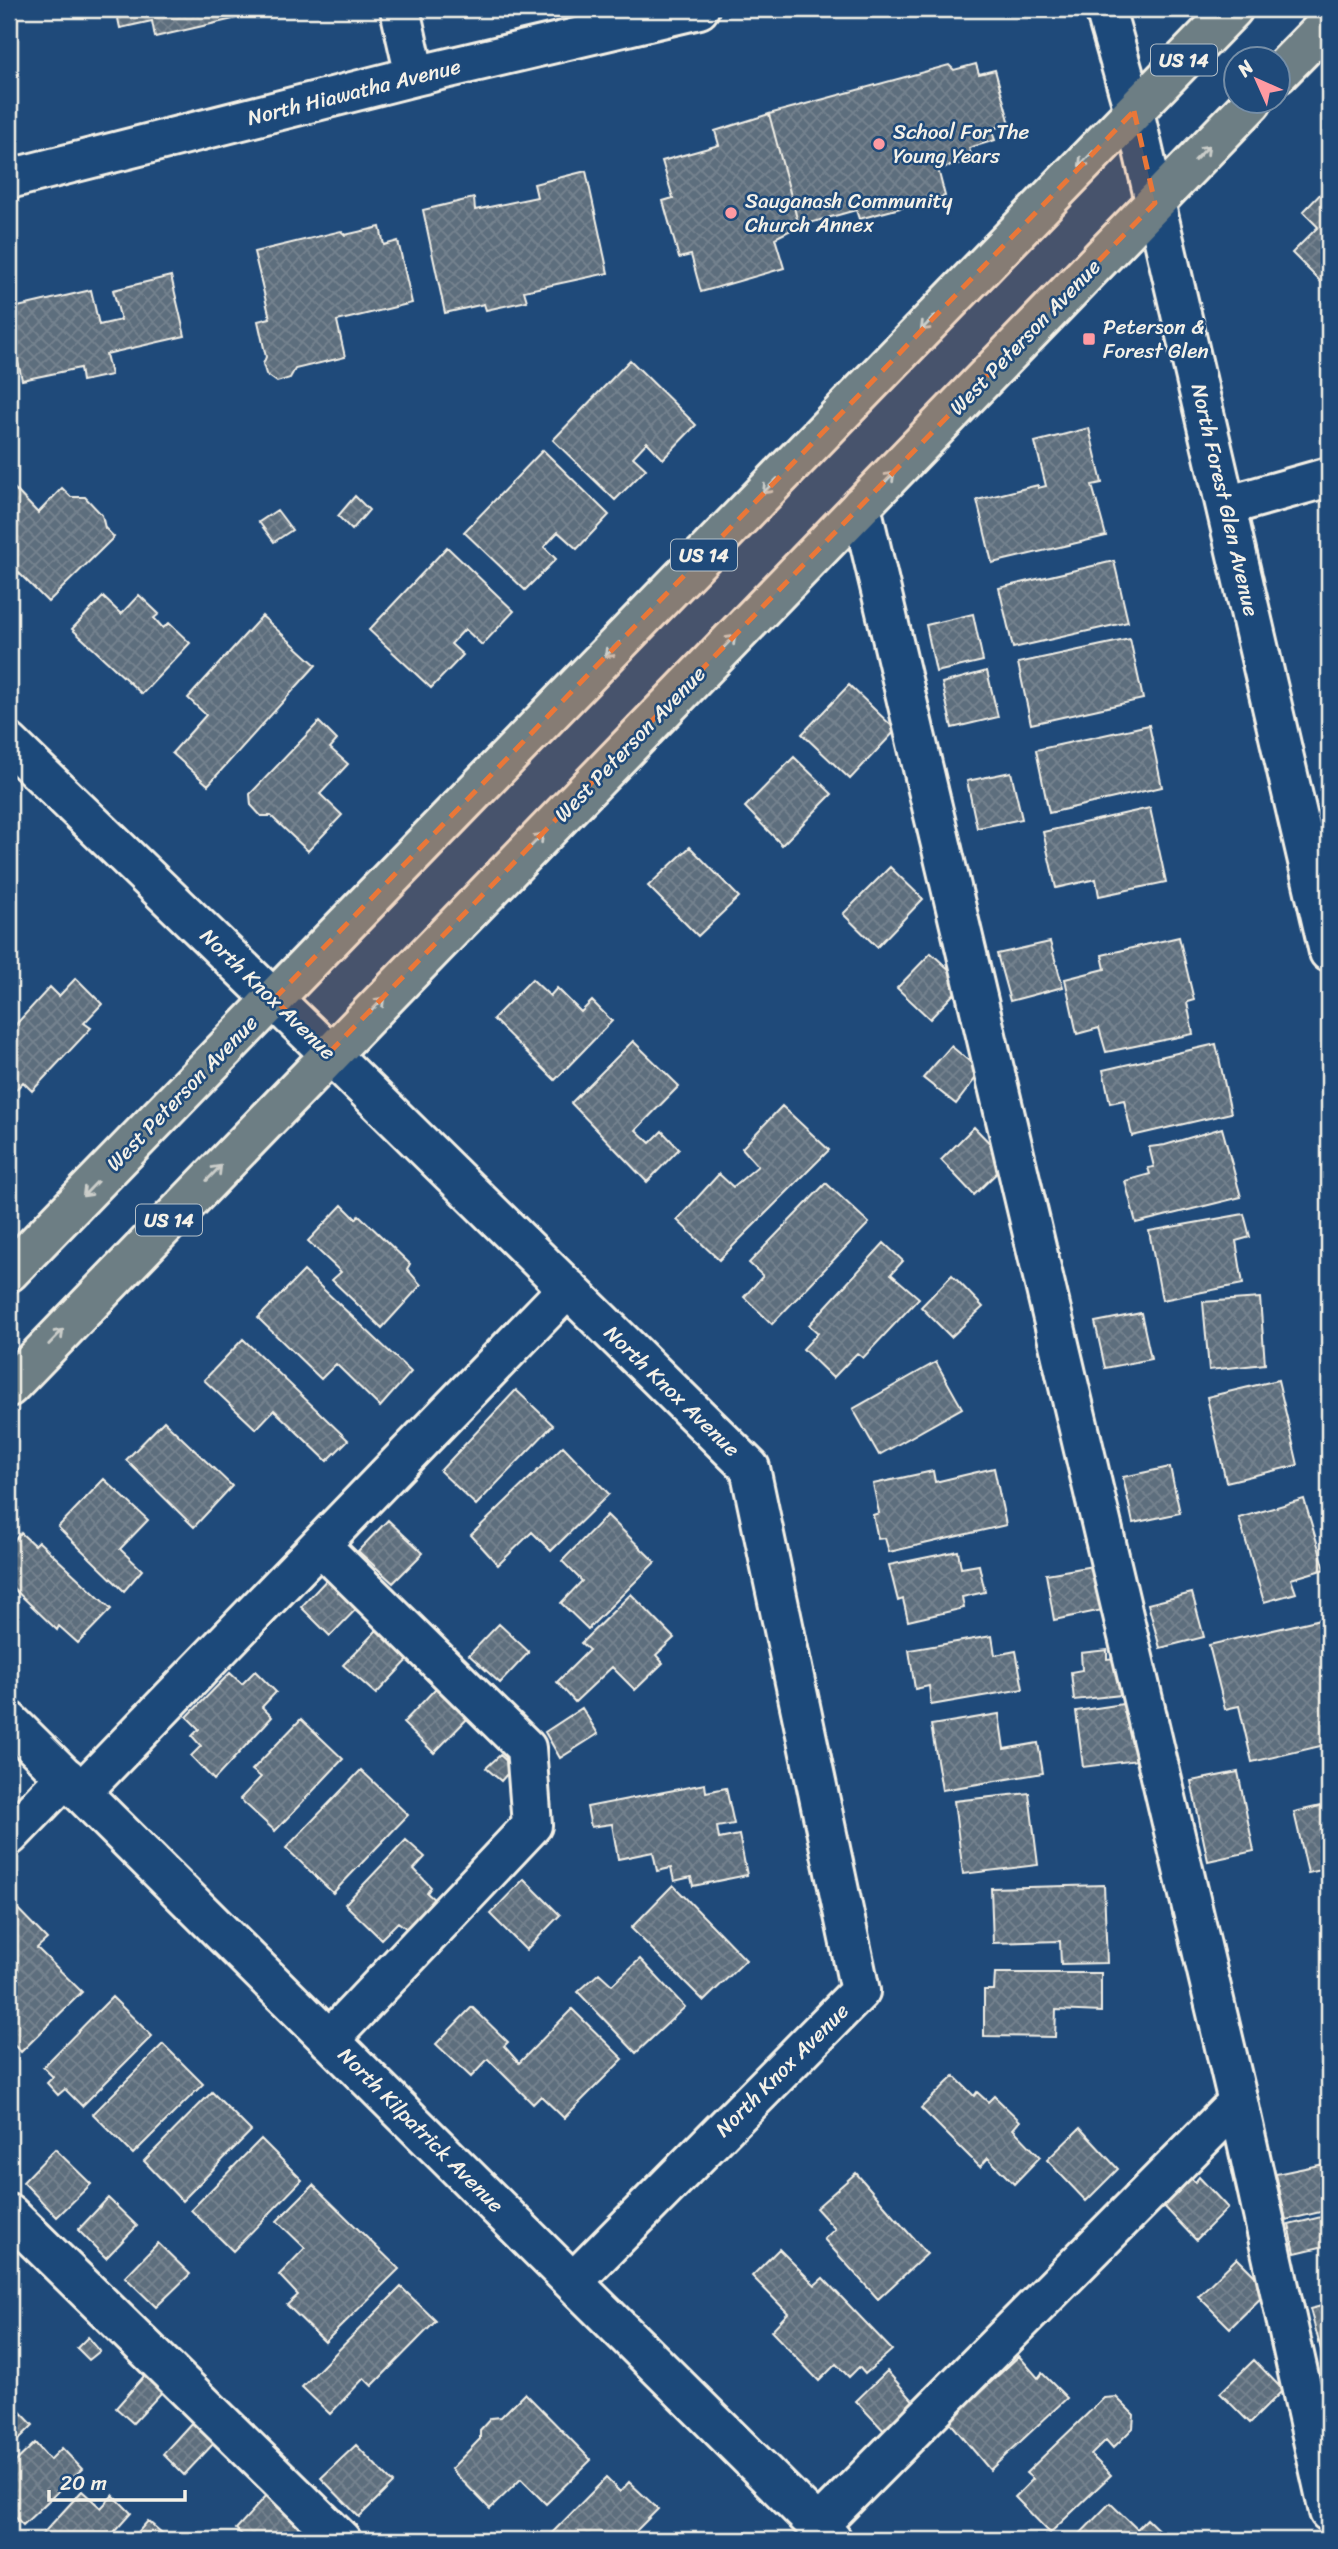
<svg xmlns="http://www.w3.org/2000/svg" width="1338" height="2549" font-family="Sriracha,sans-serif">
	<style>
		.building { fill: url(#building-cross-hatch); stroke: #f4f1e8; stroke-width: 2 }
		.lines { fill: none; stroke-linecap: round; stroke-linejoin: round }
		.minor-casing { stroke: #f4f1e8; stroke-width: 44 }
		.major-casing { stroke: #f4f1e8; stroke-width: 44 }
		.minor { stroke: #1f4a7a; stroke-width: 38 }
		.major { stroke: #6d7e84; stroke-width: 38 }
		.oneway { stroke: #ccceca }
		.marked { fill: #ea7738; fill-opacity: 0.2; stroke: #ea7738; stroke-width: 5; stroke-dasharray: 14 9; stroke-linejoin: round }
		.poi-dot { fill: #ff9aa2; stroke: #1f4a7a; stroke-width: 2.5 }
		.labels { text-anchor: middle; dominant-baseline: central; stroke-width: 5; stroke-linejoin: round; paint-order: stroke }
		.shield { fill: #1f4a7a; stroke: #b4bfc7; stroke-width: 2 }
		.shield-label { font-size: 19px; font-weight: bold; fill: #f4f1e8 }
		.street-label { font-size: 21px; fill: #f4f1e8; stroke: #1f4a7a }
		.poi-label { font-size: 21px; fill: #f4f1e8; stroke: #1f4a7a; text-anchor: start }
	</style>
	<defs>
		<pattern id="building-cross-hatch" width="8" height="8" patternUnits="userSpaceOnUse" patternTransform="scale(1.75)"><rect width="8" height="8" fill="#5d6e7d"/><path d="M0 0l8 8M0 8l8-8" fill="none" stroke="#75838f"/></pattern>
	</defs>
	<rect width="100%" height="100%" fill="#1f4a7a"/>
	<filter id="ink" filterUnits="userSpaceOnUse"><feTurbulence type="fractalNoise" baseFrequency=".0143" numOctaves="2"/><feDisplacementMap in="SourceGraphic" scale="14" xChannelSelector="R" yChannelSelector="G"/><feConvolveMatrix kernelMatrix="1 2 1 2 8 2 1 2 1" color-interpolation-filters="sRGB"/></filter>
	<g filter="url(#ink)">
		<path class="building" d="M 116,9 L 240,9 L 242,17 L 155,37 L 152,21 L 120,28 Z
			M 976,64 L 979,74 L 995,70 L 1010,124 L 991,129 L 995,140 L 969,148 L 973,160 L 938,169 L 945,196 L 859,219 L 856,210 L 799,226 L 769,114 L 949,65 L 954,70 Z
			M 769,114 L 799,226 L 775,238 L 784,268 L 701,292 L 691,255 L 679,258 L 663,201 L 673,198 L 662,161 L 719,145 L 715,131 Z
			M 586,171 L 608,273 L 524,291 L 527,301 L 486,310 L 484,304 L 445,313 L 423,210 L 474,198 L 475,210 L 537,197 L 534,184 Z
			M 1329,185 L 1329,273 L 1321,282 L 1292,253 L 1318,227 L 1303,212 Z
			M 380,227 L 384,245 L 398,241 L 412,303 L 337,321 L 345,357 L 295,369 L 290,378 L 277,382 L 266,374 L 263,364 L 266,357 L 258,321 L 270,318 L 254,252 L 341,231 L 345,235 Z
			M 171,276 L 185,336 L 106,354 L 111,375 L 82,381 L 80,368 L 22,380 L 9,321 L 9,309 L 91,290 L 99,325 L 121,320 L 113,290 Z
			M 630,360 L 696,425 L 663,459 L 647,442 L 633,457 L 646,469 L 615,500 L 553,440 Z
			M 1089,428 L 1102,483 L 1092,485 L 1106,536 L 992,563 L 977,500 L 1038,485 L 1038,488 L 1046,486 L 1035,442 Z
			M 543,450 L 609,515 L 577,549 L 558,532 L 544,547 L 556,559 L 525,590 L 464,532 Z
			M 13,487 L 38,513 L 62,488 L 71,497 L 85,497 L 102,515 L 105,528 L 114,537 L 48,602 L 9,563 L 9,490 Z
			M 355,496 L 369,510 L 352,530 L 338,516 Z
			M 277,510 L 292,530 L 274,542 L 259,522 Z
			M 447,547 L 514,611 L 482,645 L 465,629 L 451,644 L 463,655 L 431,688 L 369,630 Z
			M 1114,561 L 1128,622 L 1013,648 L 999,588 Z
			M 139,595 L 159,614 L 154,618 L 163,628 L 169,623 L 190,643 L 142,694 L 72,629 L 103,597 L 121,614 Z
			M 973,614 L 983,661 L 936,672 L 926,625 Z
			M 262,616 L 316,665 L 208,785 L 172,753 L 206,715 L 188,698 Z
			M 1130,639 L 1143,699 L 1031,724 L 1018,663 Z
			M 987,671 L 998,717 L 952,728 L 942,683 Z
			M 849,685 L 896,730 L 850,779 L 802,734 Z
			M 319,722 L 337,740 L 330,748 L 348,764 L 320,794 L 342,815 L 308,851 L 271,816 L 261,816 L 251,805 L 250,794 Z
			M 1149,725 L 1162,787 L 1049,813 L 1036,750 Z
			M 794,757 L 832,794 L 782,845 L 745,807 Z
			M 1011,772 L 1022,819 L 977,828 L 967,781 Z
			M 1150,808 L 1166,882 L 1099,896 L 1096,879 L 1056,888 L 1043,832 Z
			M 690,847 L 739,897 L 698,936 L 648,886 Z
			M 890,867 L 923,899 L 877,947 L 843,914 Z
			M 1179,937 L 1194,1000 L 1187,1002 L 1193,1034 L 1106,1052 L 1099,1028 L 1077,1034 L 1065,979 L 1105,969 L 1102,955 Z
			M 1050,942 L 1063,987 L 1010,1001 L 997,954 Z
			M 931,953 L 964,983 L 930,1019 L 897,988 Z
			M 76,978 L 102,1004 L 84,1023 L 91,1028 L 32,1091 L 23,1082 L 9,1097 L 9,1032 L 50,987 L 59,996 Z
			M 532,979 L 550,996 L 557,988 L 581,1012 L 592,1001 L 612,1021 L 555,1080 L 493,1019 Z
			M 633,1041 L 679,1086 L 636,1130 L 650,1143 L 662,1131 L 679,1149 L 647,1182 L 571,1103 Z
			M 1216,1044 L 1231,1113 L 1132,1136 L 1124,1100 L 1110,1103 L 1103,1070 Z
			M 951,1046 L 981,1071 L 956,1104 L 923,1078 Z
			M 782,1106 L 829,1150 L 719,1260 L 677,1220 L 719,1174 L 733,1187 L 758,1166 L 742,1148 Z
			M 974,1127 L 1008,1162 L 974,1195 L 941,1160 Z
			M 1222,1128 L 1241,1197 L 1136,1223 L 1125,1181 L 1150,1174 L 1148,1168 L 1154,1167 L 1149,1147 L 1165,1145 Z
			M 826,1183 L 869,1223 L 772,1324 L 744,1297 L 763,1276 L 749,1263 Z
			M 342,1205 L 356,1219 L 359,1215 L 410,1264 L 407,1269 L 421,1285 L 382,1328 L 332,1280 L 341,1272 L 308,1241 Z
			M 1244,1214 L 1250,1237 L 1236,1241 L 1243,1284 L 1162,1300 L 1149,1231 Z
			M 884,1243 L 903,1261 L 891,1274 L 919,1298 L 863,1358 L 857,1353 L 833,1378 L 803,1349 L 818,1333 L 809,1325 Z
			M 304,1271 L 411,1372 L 380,1407 L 336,1364 L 321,1379 L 258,1318 Z
			M 952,1275 L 983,1307 L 951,1337 L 921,1307 Z
			M 1260,1298 L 1265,1364 L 1209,1370 L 1203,1302 Z
			M 1141,1313 L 1151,1359 L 1105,1368 L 1095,1322 Z
			M 243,1339 L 348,1440 L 327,1461 L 274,1410 L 256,1429 L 204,1380 Z
			M 936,1362 L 962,1408 L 879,1455 L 853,1409 Z
			M 1278,1380 L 1298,1465 L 1226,1482 L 1207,1397 Z
			M 516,1390 L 553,1425 L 476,1505 L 440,1471 Z
			M 164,1421 L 232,1486 L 194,1527 L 126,1460 Z
			M 563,1446 L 609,1494 L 551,1551 L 532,1532 L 498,1565 L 471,1535 Z
			M 1170,1467 L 1180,1513 L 1133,1523 L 1123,1477 Z
			M 994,1468 L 1006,1525 L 889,1552 L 885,1538 L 878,1539 L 873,1515 L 879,1513 L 873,1484 L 933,1471 L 935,1482 Z
			M 104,1479 L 148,1520 L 120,1549 L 142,1570 L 124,1591 L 58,1527 Z
			M 1304,1499 L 1325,1569 L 1291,1579 L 1296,1593 L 1264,1602 L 1239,1518 Z
			M 607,1515 L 655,1562 L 588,1629 L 561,1603 L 582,1581 L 562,1561 Z
			M 388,1520 L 423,1553 L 393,1583 L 358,1551 Z
			M 21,1533 L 34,1545 L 38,1541 L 111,1609 L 78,1643 L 59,1626 L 57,1630 L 9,1584 L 9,1546 Z
			M 958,1551 L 961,1568 L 979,1565 L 985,1592 L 962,1597 L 964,1608 L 908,1621 L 903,1599 L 898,1601 L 889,1565 Z
			M 1099,1565 L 1107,1609 L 1054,1620 L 1046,1574 Z
			M 332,1574 L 362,1603 L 330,1636 L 301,1607 Z
			M 1192,1593 L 1204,1637 L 1160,1648 L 1148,1604 Z
			M 631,1594 L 674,1638 L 656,1655 L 663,1663 L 635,1690 L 612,1667 L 575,1702 L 557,1682 L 589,1650 L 581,1643 Z
			M 1329,1617 L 1329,1744 L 1252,1762 L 1239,1706 L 1225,1709 L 1209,1645 Z
			M 499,1624 L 529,1652 L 500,1683 L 469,1655 Z
			M 377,1630 L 408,1660 L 376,1694 L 343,1665 Z
			M 992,1636 L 995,1655 L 1016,1651 L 1023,1689 L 931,1705 L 929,1686 L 915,1689 L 909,1650 Z
			M 1107,1650 L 1107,1659 L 1116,1658 L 1121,1695 L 1074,1700 L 1071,1672 L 1082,1670 L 1081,1653 Z
			M 255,1671 L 276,1692 L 262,1707 L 272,1717 L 214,1780 L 191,1756 L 201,1746 L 192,1736 L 199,1729 L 187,1717 L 230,1673 L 242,1684 Z
			M 437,1687 L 469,1717 L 434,1753 L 403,1723 Z
			M 1130,1703 L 1138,1760 L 1083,1767 L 1076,1711 Z
			M 582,1708 L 598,1734 L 560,1758 L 545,1732 Z
			M 999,1714 L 1004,1749 L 1038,1743 L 1043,1773 L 942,1790 L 931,1725 Z
			M 301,1719 L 343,1759 L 275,1831 L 240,1799 L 261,1777 L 252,1770 Z
			M 500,1755 L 513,1767 L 501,1781 L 486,1768 Z
			M 361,1770 L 408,1815 L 333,1893 L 286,1848 Z
			M 1238,1772 L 1254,1851 L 1208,1861 L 1191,1781 Z
			M 705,1784 L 706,1792 L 726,1788 L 734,1824 L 717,1827 L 719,1839 L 739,1835 L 747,1875 L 693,1886 L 691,1877 L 674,1881 L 671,1868 L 657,1871 L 653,1852 L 618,1859 L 612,1824 L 591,1827 L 587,1807 Z
			M 1029,1793 L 1038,1865 L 963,1874 L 954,1801 Z
			M 1329,1804 L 1329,1905 L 1328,1905 L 1321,1870 L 1308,1873 L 1294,1812 Z
			M 406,1840 L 425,1857 L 414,1869 L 431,1887 L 427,1893 L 435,1900 L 408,1930 L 398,1922 L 381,1939 L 345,1904 Z
			M 524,1879 L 560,1915 L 526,1950 L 490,1914 Z
			M 673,1885 L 746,1960 L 704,2001 L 631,1928 Z
			M 1104,1885 L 1107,1963 L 1061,1964 L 1060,1941 L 993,1943 L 991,1888 Z
			M 9,1900 L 47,1939 L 37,1948 L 82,1992 L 21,2052 L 15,2046 L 9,2052 Z
			M 640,1959 L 685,2007 L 636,2053 L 578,1992 L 599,1973 L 612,1985 Z
			M 995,1973 L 1101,1973 L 1101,2012 L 1056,2010 L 1055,2037 L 984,2036 L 984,1990 L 994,1990 Z
			M 112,1997 L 152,2036 L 82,2106 L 65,2089 L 58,2095 L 47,2083 L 53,2077 L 43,2067 Z
			M 472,2007 L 508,2042 L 504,2046 L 519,2063 L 572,2009 L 623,2059 L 564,2118 L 541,2096 L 533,2104 L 488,2059 L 471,2077 L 436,2044 Z
			M 163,2044 L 203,2084 L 133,2154 L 93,2114 Z
			M 954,2076 L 974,2096 L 977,2092 L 988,2102 L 994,2096 L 1020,2121 L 1013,2129 L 1040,2157 L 1014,2184 L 988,2158 L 980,2167 L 921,2108 Z
			M 212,2092 L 251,2131 L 182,2201 L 144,2161 Z
			M 1080,2128 L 1118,2169 L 1086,2201 L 1047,2160 Z
			M 261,2139 L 302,2180 L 233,2251 L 191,2210 Z
			M 55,2149 L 91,2184 L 57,2217 L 23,2182 Z
			M 1324,2164 L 1329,2189 L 1329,2210 L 1286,2220 L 1276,2174 Z
			M 856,2173 L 927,2254 L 878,2299 L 824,2239 L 835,2229 L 816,2208 Z
			M 1187,2175 L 1195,2182 L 1199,2177 L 1228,2208 L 1196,2240 L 1160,2202 Z
			M 313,2185 L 399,2269 L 325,2342 L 287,2305 L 298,2295 L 279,2275 L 305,2248 L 277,2221 Z
			M 108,2198 L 137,2226 L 106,2258 L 78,2230 Z
			M 1329,2215 L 1329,2245 L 1295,2253 L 1289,2225 Z
			M 158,2243 L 190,2274 L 156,2307 L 125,2277 Z
			M 779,2249 L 815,2285 L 823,2278 L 892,2350 L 865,2374 L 859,2367 L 849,2377 L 836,2364 L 819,2381 L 771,2331 L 788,2313 L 752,2276 Z
			M 1237,2258 L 1269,2290 L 1230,2328 L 1198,2296 Z
			M 401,2287 L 436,2321 L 372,2386 L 364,2378 L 330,2414 L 302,2387 Z
			M 1329,2304 L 1329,2356 L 1323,2357 L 1310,2309 Z
			M 88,2337 L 100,2351 L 89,2360 L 77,2348 Z
			M 1019,2356 L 1038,2378 L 1042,2373 L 1067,2398 L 990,2470 L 949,2421 Z
			M 1254,2360 L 1283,2390 L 1250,2423 L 1220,2393 Z
			M 887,2371 L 917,2405 L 886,2433 L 856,2401 Z
			M 145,2375 L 162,2392 L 133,2423 L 116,2408 Z
			M 525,2393 L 591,2460 L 546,2504 L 521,2479 L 490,2509 L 451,2469 L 480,2439 L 480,2430 L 491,2418 L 501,2417 Z
			M 1116,2397 L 1134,2415 L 1133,2428 L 1113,2448 L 1106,2440 L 1091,2455 L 1111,2475 L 1050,2533 L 1015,2497 L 1033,2479 L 1026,2473 L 1104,2398 Z
			M 10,2401 L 33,2425 L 9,2449 L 9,2403 Z
			M 193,2421 L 215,2442 L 184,2475 L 163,2454 Z
			M 35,2443 L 50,2460 L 62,2448 L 82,2469 L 23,2525 L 9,2510 L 9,2468 Z
			M 356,2445 L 393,2483 L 359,2517 L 321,2478 Z
			M 606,2478 L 620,2492 L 629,2482 L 658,2509 L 627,2540 L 545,2540 Z
			M 82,2491 L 101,2508 L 113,2495 L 131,2513 L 107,2540 L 37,2540 Z
			M 268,2494 L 303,2529 L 292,2540 L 247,2540 L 236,2529 Z
			M 1110,2503 L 1137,2529 L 1147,2519 L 1169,2540 L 1074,2540 Z
			M 148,2521 L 170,2540 L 131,2540 Z"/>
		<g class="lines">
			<g class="minor-casing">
				<path id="minor" d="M 400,9 L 415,76
					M 1105,9 L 1134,111 L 1329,952
					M 9,179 L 415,76 L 699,9
					M 861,506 L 1238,2102 L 1329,2512
					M 1226,506 L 1329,477
					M 9,743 L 329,1053 L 750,1468 L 860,1991 L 573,2282
					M 320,1545 L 526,1748 L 532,1825 L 329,2040
					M 9,1721 L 832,2540
					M 81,1792 L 568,1288
					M 9,1836 L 66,1777
					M 9,2214 L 341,2540
					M 818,2526 L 1238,2102"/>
			</g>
			<g class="major-casing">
				<path id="major" d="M 1278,74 L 1329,22
					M 9,1272 L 1233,9
					M 9,1387 L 1252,102"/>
			</g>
			<use href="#minor" class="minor"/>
			<use href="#major" class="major"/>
		</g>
		<defs><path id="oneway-shaft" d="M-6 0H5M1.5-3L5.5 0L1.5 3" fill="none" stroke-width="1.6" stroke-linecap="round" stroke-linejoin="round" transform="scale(1.75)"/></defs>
		<g class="oneway">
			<use href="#oneway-shaft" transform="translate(1202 153) rotate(-46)"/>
			<use href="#oneway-shaft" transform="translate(1086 159) rotate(134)"/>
			<use href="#oneway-shaft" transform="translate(928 323) rotate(134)"/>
			<use href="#oneway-shaft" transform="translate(887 480) rotate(-46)"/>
			<use href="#oneway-shaft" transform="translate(770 486) rotate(134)"/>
			<use href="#oneway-shaft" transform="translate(728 643) rotate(-46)"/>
			<use href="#oneway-shaft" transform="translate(612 650) rotate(134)"/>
			<use href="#oneway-shaft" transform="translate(536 841) rotate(-46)"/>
			<use href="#oneway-shaft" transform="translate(377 1005) rotate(-46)"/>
			<use href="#oneway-shaft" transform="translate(214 1173) rotate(-46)"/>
			<use href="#oneway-shaft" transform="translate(90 1189) rotate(134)"/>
			<use href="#oneway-shaft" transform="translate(56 1337) rotate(-46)"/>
		</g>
	</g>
	<path class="marked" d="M 1134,111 L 1155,203 L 329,1053 L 274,999 Z"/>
	<g class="poi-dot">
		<circle cx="879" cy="144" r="7"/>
		<circle cx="731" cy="213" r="7"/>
		<rect x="1082" y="332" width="14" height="14" rx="3.5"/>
	</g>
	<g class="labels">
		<g class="shield">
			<rect x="1151" y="44.5" width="66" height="31" rx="5"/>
			<rect x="671" y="539.5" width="66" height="31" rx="5"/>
			<rect x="136" y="1204.5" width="66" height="31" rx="5"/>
		</g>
		<g class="shield-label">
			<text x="1184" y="60">US 14</text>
			<text x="704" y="555">US 14</text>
			<text x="169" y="1220">US 14</text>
		</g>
		<g class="street-label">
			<text transform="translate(354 92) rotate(-14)">North Hiawatha Avenue</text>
			<text transform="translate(1025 337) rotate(-46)">West Peterson Avenue</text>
			<text transform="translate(1225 500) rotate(77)">North Forest Glen Avenue</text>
			<text transform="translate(630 744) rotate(-46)">West Peterson Avenue</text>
			<text transform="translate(268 994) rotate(44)">North Knox Avenue</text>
			<text transform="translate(182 1093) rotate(-46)">West Peterson Avenue</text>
			<text transform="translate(672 1391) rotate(44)">North Knox Avenue</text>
			<text transform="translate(782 2070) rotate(-45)">North Knox Avenue</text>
			<text transform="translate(421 2130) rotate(45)">North Kilpatrick Avenue</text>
		</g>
		<g class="poi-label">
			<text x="893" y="132">School For The<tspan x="893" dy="24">Young Years</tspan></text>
			<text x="745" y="201">Sauganash Community<tspan x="745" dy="24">Church Annex</tspan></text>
			<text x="1103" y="327">Peterson &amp;<tspan x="1103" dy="24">Forest Glen</tspan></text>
		</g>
	</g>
	<rect width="1338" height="2549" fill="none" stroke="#1f4a7a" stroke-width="35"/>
	<rect x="18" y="18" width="1303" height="2514" fill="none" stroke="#f4f1e8" stroke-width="2.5" filter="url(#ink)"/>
	<g transform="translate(1257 80) rotate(315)"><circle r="33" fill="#1f4a7a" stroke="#748da6" stroke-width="2"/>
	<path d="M0-5L12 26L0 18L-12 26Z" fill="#ff9aa2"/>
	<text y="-10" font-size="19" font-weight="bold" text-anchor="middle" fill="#f4f1e8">N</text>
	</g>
	<path d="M49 2490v10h136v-10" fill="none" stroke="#f4f1e8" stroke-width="3.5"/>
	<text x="60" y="2490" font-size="21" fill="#f4f1e8" stroke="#1f4a7a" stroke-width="5" paint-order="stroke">20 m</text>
</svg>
